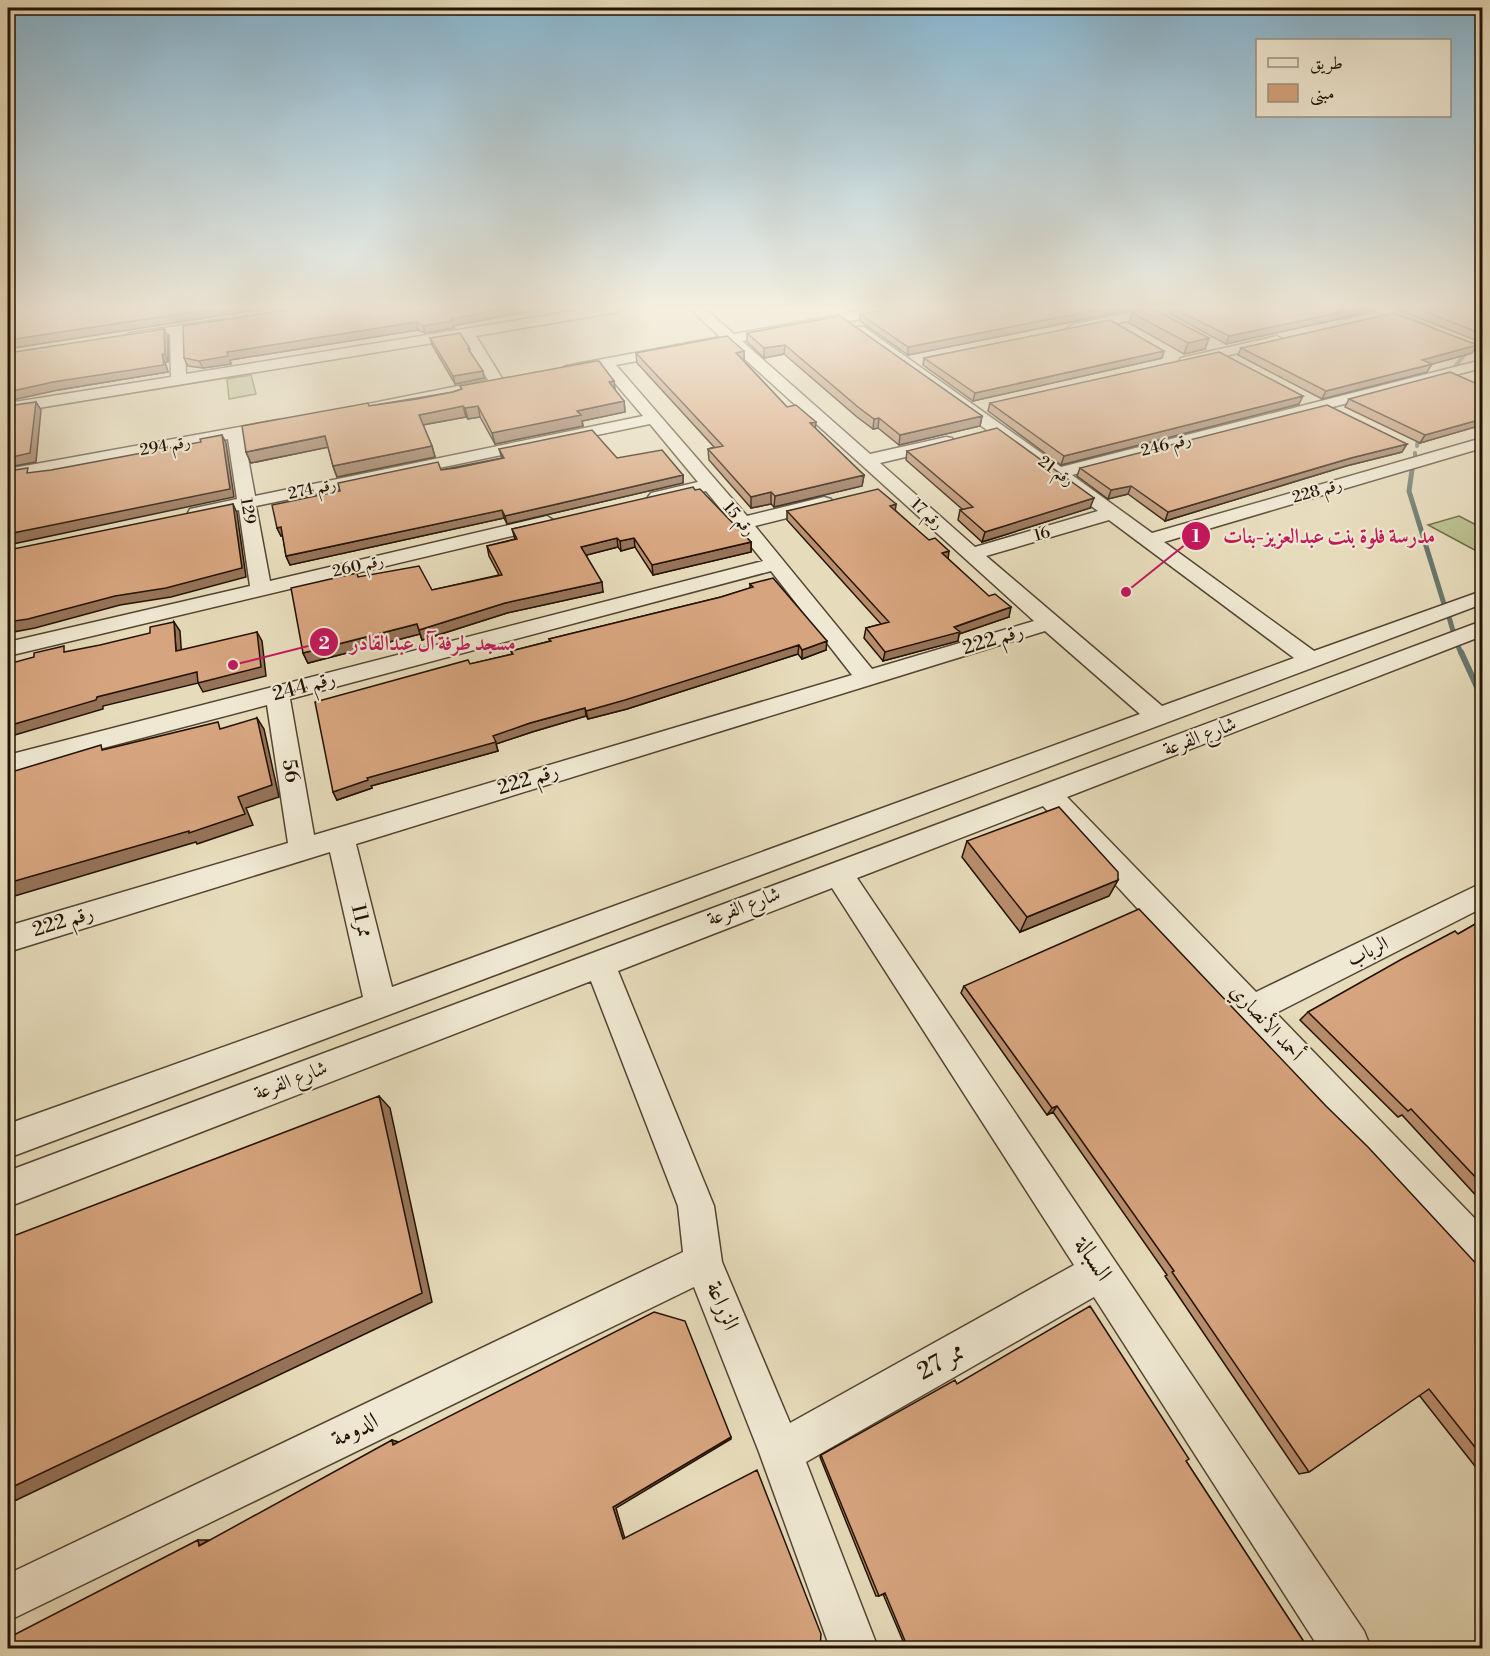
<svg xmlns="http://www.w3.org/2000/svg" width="1490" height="1656" font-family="'Libre Bodoni',Amiri,serif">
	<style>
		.green { fill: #b8bf8d; stroke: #6e6848; stroke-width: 1.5 }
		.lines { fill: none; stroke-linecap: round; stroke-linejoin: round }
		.stream-far2 { stroke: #68776d; stroke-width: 4 }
		.stream-far1 { stroke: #68776d; stroke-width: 5 }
		.stream { stroke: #68776d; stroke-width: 6 }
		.minor-casing { stroke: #544432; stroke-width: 3 }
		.minor { fill: #efe8d2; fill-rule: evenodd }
		.wall { fill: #b88d6c; stroke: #231204; stroke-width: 1.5 }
		.shaded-wall { fill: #967358; stroke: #231204; stroke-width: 1.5 }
		.building { fill: #d6a47e; stroke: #231204; stroke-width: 1.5 }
		.labels { text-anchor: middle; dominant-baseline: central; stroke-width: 4.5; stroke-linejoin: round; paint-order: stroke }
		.far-street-label { font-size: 16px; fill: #231204; stroke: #efe8d2 }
		.street-label { font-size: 20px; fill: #231204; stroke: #efe8d2 }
		.near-street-label { font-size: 24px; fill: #231204; stroke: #efe8d2 }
		.leader { fill: none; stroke: #c2185b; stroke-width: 2 }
		.callout-dot { fill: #c2185b; stroke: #efe8d2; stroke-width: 2 }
		.mark-label { font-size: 18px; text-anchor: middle; font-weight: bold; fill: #fff }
		.callout-label { font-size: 21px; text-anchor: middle; font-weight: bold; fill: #c2185b; stroke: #efe8d2; stroke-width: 4.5; stroke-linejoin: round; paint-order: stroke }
	</style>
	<rect width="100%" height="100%" fill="#e6dbba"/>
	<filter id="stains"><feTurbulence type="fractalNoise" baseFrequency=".00333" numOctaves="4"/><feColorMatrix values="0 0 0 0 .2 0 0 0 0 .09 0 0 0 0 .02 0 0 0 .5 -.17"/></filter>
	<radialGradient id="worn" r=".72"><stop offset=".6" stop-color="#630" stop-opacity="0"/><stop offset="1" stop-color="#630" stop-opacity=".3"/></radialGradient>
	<path class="green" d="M 251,375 L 256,394 L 229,399 L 227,379 Z
		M 1459,516 L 1482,528 L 1482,554 L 1428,525 Z"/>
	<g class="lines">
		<path class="stream-far2" d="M 1473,344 L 1482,337
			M 1453,369 L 1470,348
			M 1417,446 L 1419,433
			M 1415,453 L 1415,456"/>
		<path class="stream-far1" d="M 1412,470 L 1409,491 L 1444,604
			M 1449,617 L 1453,631
			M 1458,646 L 1461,653"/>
		<path class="stream" d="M 1461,652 L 1482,698"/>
		<g class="minor-casing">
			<path id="minor" d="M 593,308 L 625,308 L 618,312 L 476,336 L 505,383 L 502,386 L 369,413 L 363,411 L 361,408 L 363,405 L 488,380 L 463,338 L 8,413 L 8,403 L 171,377 L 170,334 L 125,340 L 123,337 L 130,333 L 225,319 L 225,325 L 184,332 L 186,374 Z
				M 689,308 L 704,308 L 734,334 L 877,308 L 906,308 L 899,312 L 742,341 L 870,454 L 946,437 L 952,438 L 954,442 L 952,446 L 880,463 L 975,547 L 1098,511 L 854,333 L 854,327 L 864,327 L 1061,467 L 1482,360 L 1482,368 L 1072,475 L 1152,533 L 1482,438 L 1482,448 L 1164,542 L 1314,651 L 1482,591 L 1482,604 L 8,1158 L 8,1124 L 363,997 L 330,852 L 8,952 L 8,926 L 288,843 L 267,705 L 8,773 L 8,755 L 763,561 L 706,491 L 657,502 L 651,501 L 648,497 L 651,493 L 698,482 L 650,424 L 256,506 L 270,581 L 547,516 L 556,522 L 554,526 L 8,656 L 8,642 L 250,586 L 239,510 L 197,519 L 188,513 L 190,509 L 237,499 L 228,439 L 8,479 L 8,469 L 278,420 L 284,422 L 286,425 L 284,428 L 244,436 L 255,496 L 643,416 L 602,368 L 566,374 L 559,370 L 566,366 L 720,337 ZM 728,344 L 1034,621 L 872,669 L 755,526 L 831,507 L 833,503 L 831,499 L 824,497 L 747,516 L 616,365 ZM 1109,520 L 1294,658 L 1162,706 L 986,556 ZM 771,571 L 852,675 L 314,835 L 290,699 ZM 1045,631 L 1140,714 L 392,987 L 356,844 Z
				M 1153,308 L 1180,308 L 1173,312 L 1074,332 L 1067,328 L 1074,324 Z
				M 1369,308 L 1388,308 L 1433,328 L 1426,332 L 1421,331 Z
				M 1277,336 L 1284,340 L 1282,343 L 1186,365 L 1179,361 L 1181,358 Z
				M 1482,621 L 1482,636 L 1067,797 L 1256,992 L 1482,883 L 1482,908 L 1276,1013 L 1482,1226 L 1482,1272 L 1468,1267 L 1043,806 L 857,878 L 1364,1631 L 1371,1648 L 1319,1648 L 1094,1297 L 806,1462 L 878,1648 L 830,1648 L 759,1452 L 694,1287 L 8,1621 L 8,1574 L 683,1252 L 678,1206 L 591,981 L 8,1207 L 8,1171 ZM 832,888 L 1074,1265 L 790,1423 L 722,1262 L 714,1206 L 618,971 Z"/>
		</g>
		<use href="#minor" class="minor"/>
	</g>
	<path class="wall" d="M 301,308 L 453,326 L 454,328 L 425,333 L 418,330 L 230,360 L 231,364 L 203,368 L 188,366 L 184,358 Z
		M 1140,308 L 908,355 L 860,321 L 860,314 Z
		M 1172,308 L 1373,308 L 1371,312 L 1226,344 L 1170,314 Z
		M 1394,308 L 1482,308 L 1482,343 Z
		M 1132,313 L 1205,349 L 1184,354 L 1129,323 Z
		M 840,316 L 982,416 L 980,426 L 899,445 L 878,428 L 873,429 L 857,417 L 784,354 L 764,358 L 747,342 L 747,333 Z
		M 164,329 L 168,337 L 168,362 L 165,362 L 168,372 L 58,390 Z
		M 430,338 L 484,378 L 455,384 L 432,345 Z
		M 1241,348 L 1472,353 L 1431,364 L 1427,372 L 1322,399 L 1238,355 Z
		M 744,351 L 744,361 L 787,407 L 815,428 L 864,475 L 862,486 L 774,507 L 771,504 L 751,508 L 709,460 L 708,449 L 714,447 L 637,363 L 636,353 Z
		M 1164,351 L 1162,358 L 973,401 L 923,365 L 924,358 Z
		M 614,381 L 615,391 L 624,401 L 625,412 L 582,421 L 583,426 L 495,444 L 480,417 L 468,419 L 466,417 L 423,425 L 432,446 L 435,457 L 337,477 L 333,466 L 328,447 L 251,463 L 246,452 L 369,406 L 453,392 L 461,389 L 460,386 Z
		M 1482,386 L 1482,425 L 1420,443 L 1345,407 L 1349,399 Z
		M 990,403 L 1299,404 L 1061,465 L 988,411 Z
		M 499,449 L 617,458 L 683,475 L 683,483 L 507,524 L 504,518 L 290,565 L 286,556 L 283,536 L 281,536 L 277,528 L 441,470 L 502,458 Z
		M 907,451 L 1090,508 L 982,542 L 958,520 L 960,510 L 962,509 L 906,460 Z
		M 1402,452 L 1346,466 L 1165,521 L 1128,494 L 1108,499 L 1077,476 L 1080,468 Z
		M 695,490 L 751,542 L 751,552 L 653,575 L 635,547 L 621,551 L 618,547 L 586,555 L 603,592 L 507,613 L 422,640 L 420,634 L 308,663 L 303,653 L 358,577 L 432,590 L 499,575 L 489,556 L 487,546 L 515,539 L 512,529 Z
		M 896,504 L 895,510 L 948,559 L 1009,617 L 959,634 L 958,641 L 883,661 L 864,638 L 866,628 L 881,624 L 787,520 L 787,511 Z
		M 750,584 L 826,650 L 802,659 L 798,654 L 627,709 L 588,719 L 586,716 L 532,732 L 496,744 L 498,751 L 371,786 L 372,788 L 337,800 L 333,792 L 470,664 L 512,654 L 511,651 L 550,641 L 549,639 L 721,597 L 750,588 Z
		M 967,841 L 1118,880 L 1109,896 L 1020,932 L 962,857 Z
		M 1482,920 L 1482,1202 L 1402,1115 L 1398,1117 L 1300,1020 L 1308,1012 L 1458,934 Z
		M 964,986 L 1482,1270 L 1482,1475 L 1419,1395 L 1309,1472 L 1299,1474 L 1165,1276 L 1167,1275 L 1053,1112 L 1047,1115 L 961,993 Z
		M 957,1384 L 1186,1461 L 1308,1648 L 906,1648 L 883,1594 L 879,1596 L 876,1596 L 820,1457 L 821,1455 Z"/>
	<path class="shaded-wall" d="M 219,308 L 269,308 L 8,349 L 8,350 L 8,340 Z
		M 507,308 L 547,308 L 453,326 L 454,328 L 425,333 L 423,326 L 451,319 Z
		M 851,308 L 864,308 L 851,310 Z
		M 1107,308 L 1140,308 L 908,355 L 908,347 Z
		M 1361,308 L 1373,308 L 1371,312 L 1226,344 L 1229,336 Z
		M 416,322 L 418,330 L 230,360 L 231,364 L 203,368 L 199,361 L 227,352 Z
		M 164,329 L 168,337 L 168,362 L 165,355 Z
		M 1209,338 L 1205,349 L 1184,354 L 1188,343 Z
		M 785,345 L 784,354 L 764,358 L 764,348 Z
		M 1477,345 L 1472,353 L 1418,368 L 1422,360 Z
		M 744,351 L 744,361 L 736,353 Z
		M 1164,351 L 1162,358 L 973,401 L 975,393 Z
		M 162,354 L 165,362 L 168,372 L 58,390 L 8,401 L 8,392 Z
		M 1432,364 L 1427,372 L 1322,399 L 1326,391 Z
		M 483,371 L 484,378 L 455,384 L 453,376 Z
		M 614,381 L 615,392 L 609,382 Z
		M 1303,396 L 1299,404 L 1061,465 L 1064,456 Z
		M 624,401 L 625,412 L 582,421 L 583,426 L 495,444 L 492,433 L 577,411 Z
		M 36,402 L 41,410 L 36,462 L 8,467 L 8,458 Z
		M 463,406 L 466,417 L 422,425 L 419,415 Z
		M 478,406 L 480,417 L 468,419 L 465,408 Z
		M 982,416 L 980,426 L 899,445 L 900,435 Z
		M 879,418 L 878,428 L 873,429 L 874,419 Z
		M 1482,419 L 1482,425 L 1420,443 L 1425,435 Z
		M 816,422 L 815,432 L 810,423 Z
		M 222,435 L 226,443 L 234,497 L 8,545 L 8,534 Z
		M 325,436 L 329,447 L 251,463 L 246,452 Z
		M 1407,444 L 1402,452 L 1346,466 L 1165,521 L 1168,512 L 1351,458 Z
		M 432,446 L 435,457 L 337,477 L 333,466 Z
		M 683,475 L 683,483 L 507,524 L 505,516 Z
		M 864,475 L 862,486 L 774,507 L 775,496 Z
		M 1131,486 L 1128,494 L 1108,499 L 1111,490 Z
		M 771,492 L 771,504 L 751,508 L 751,497 Z
		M 1094,498 L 1090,508 L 982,542 L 985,532 Z
		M 233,504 L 237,513 L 246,577 L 171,597 L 120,605 L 35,628 L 8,633 L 8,622 Z
		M 896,504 L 895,513 L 890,506 Z
		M 502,510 L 504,518 L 290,565 L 286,556 Z
		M 281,527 L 285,535 L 281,536 L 277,528 Z
		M 617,538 L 618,547 L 583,556 L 581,547 Z
		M 634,538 L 635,547 L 621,551 L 620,541 Z
		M 751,542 L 751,552 L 653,575 L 652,565 Z
		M 949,551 L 948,560 L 942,553 Z
		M 602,582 L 603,592 L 507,613 L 422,640 L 419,630 L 505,603 Z
		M 1011,607 L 1009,617 L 959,634 L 958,641 L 883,661 L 885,652 Z
		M 174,622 L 180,631 L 182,660 L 176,651 Z
		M 417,624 L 420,634 L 308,663 L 303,653 Z
		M 257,632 L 262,641 L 266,676 L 203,692 L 198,683 L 103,706 L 103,709 L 8,737 L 8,726 L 97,697 Z
		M 827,641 L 826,650 L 802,659 L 802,650 Z
		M 799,645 L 798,654 L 627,709 L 588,719 L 586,711 Z
		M 585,708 L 586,716 L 532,732 L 496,744 L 498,751 L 371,786 L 372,788 L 337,800 L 333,792 L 367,778 L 530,723 Z
		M 257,718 L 264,729 L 279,797 L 246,808 L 253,825 L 197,844 L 196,842 L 8,898 L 8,883 L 238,797 Z
		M 1118,880 L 1109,896 L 1020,932 L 1027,917 Z
		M 379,1096 L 390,1108 L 432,1302 L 8,1504 L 8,1489 Z
		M 1057,1106 L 1053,1112 L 1047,1115 L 1052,1108 Z
		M 731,1437 L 731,1439 L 616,1508 L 625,1539 L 623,1539 L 613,1507 Z
		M 392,1440 L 399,1442 L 393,1445 Z
		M 198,1540 L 209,1540 L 199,1546 Z"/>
	<path class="building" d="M 13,308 L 219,308 L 8,340 L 8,309 Z
		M 301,308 L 507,308 L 451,319 L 452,321 L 423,326 L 416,322 L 227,352 L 228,356 L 199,361 L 184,358 L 183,326 Z
		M 896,308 L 1107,308 L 908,347 L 860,314 Z
		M 1173,308 L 1361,308 L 1229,336 Z
		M 1415,308 L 1482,308 L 1482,334 Z
		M 1153,309 L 1209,338 L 1188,343 L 1132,313 Z
		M 1394,313 L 1477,345 L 1422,360 L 1432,364 L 1326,391 L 1241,348 Z
		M 840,316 L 982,416 L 900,435 L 879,418 L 874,419 L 858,407 L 785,345 L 764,348 L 747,333 Z
		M 1110,320 L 1164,351 L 975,393 L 924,358 Z
		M 164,329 L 165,355 L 162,354 L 164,365 L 53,382 L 8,392 L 8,353 Z
		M 460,333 L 470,349 L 468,349 L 483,371 L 453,376 L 430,338 Z
		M 727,336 L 744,351 L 736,353 L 772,391 L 787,407 L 796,405 L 816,422 L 810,423 L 864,475 L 775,496 L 771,492 L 751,497 L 708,449 L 723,446 L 636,353 Z
		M 1219,352 L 1303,396 L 1064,456 L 990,403 Z
		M 596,361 L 599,361 L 614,381 L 609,382 L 624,401 L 577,411 L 581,415 L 492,433 L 478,406 L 465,408 L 463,406 L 419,415 L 432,446 L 333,466 L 325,436 L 246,452 L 242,426 L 368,403 L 369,406 L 417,399 L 453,392 L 462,389 L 460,386 Z
		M 1450,372 L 1482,386 L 1482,419 L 1425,435 L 1349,399 Z
		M 36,402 L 30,453 L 8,458 L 8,406 Z
		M 1327,405 L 1407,444 L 1351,458 L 1168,512 L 1131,486 L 1111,490 L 1080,468 Z
		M 997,428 L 1094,498 L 985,532 L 960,510 L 973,507 L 907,451 Z
		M 592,430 L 617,458 L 662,450 L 683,475 L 505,516 L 502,510 L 286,556 L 281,527 L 277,528 L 272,505 L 340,491 L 338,483 L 438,462 L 441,470 L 456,468 L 504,458 L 499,449 Z
		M 222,435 L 230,489 L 8,534 L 8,471 L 28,468 L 27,473 L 51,470 L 201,442 L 200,439 Z
		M 693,487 L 695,490 L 700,489 L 751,542 L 652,565 L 634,538 L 620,541 L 617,538 L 581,547 L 602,582 L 505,603 L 419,630 L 417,624 L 303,653 L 291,588 L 357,573 L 358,577 L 419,566 L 432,590 L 502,575 L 487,546 L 517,539 L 512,529 Z
		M 878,489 L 896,504 L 890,506 L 929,540 L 935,538 L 949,551 L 942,553 L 989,596 L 995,594 L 1011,607 L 954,627 L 960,632 L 885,652 L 866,628 L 889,622 L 787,511 Z
		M 233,504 L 242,568 L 166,588 L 115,596 L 28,619 L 8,622 L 8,550 Z
		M 773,578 L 827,641 L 802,650 L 799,645 L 625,700 L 586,711 L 585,708 L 530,723 L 493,736 L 496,742 L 367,778 L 368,780 L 333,792 L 315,702 L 468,660 L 470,664 L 513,654 L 511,651 L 551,641 L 549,639 L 721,597 L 753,587 L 750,584 Z
		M 174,622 L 176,651 L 257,632 L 261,667 L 198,683 L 197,672 L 97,697 L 96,700 L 8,726 L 8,664 L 34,657 L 34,653 L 64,646 L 64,652 L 100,645 L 150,633 L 150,627 Z
		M 257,718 L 272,785 L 238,797 L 245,814 L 189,833 L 189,831 L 8,883 L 8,773 L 101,745 L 102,750 L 218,722 L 220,729 Z
		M 1059,807 L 1118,872 L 1118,880 L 1027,917 L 967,841 Z
		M 1139,909 L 1326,1106 L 1368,1147 L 1482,1270 L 1482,1456 L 1429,1389 L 1309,1472 L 1172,1272 L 1174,1271 L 1057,1106 L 1052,1108 L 964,986 Z
		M 1482,920 L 1482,1184 L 1411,1109 L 1408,1111 L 1308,1012 L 1402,959 L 1455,931 L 1458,934 Z
		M 379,1096 L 422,1293 L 8,1489 L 8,1238 Z
		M 1090,1306 L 1189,1459 L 1186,1461 L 1308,1648 L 908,1648 L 885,1593 L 879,1596 L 821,1455 L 955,1380 L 957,1384 Z
		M 654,1312 L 685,1321 L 731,1437 L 613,1507 L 623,1539 L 757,1470 L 821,1634 L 820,1648 L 8,1648 L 8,1638 L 198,1540 L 199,1546 L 392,1440 L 393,1445 Z"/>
	<linearGradient id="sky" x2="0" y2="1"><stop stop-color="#87b7d3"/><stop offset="0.57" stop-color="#f4efe0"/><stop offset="1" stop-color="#f4efe0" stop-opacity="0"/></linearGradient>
	<rect width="1490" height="540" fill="url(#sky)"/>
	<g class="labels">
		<g class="far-street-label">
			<text transform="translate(1166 445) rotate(-14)">رقم 246</text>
			<text transform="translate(165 446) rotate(-10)">رقم 294</text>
			<text transform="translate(1056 471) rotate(36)">رقم 21</text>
			<text transform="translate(312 489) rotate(-12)">رقم 274</text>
			<text transform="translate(1317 491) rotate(-16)">رقم 228</text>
			<text transform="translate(248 511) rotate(80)">129</text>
			<text transform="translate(927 514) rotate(42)">رقم 17</text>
			<text transform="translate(739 519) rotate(50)">رقم 15</text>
			<text transform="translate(1042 534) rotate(-16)">16</text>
			<text transform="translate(358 566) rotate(-13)">رقم 260</text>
		</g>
		<g class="street-label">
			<text transform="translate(993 640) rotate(-17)">رقم 222</text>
			<text transform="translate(304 687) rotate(-15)">رقم 244</text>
			<text transform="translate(1200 737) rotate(-21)">شارع الفرعة</text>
			<text transform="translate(290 771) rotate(80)">56</text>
			<text transform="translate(528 780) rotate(-17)">رقم 222</text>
			<text transform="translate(744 907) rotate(-21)">شارع الفرعة</text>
			<text transform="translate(361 921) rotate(76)">ممر11</text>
			<text transform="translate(63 922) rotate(-17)">رقم 222</text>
			<text transform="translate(1368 952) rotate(-26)">الرباب</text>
			<text transform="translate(1266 1023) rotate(47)">أحمد الأنصاري</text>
			<text transform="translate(291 1081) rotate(-21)">شارع الفرعة</text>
		</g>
		<g class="near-street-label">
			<text transform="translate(1093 1259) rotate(57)">السبالة</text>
			<text transform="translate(722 1306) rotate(68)">الزراعة</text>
			<text transform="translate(941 1362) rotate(-29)">ممر 27</text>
			<text transform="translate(355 1430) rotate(-26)">الدومة</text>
		</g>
	</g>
	<path class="leader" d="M1126 592L1196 536M233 665L324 642"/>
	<g class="callout-dot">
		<circle cx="1126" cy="592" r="6"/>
		<circle cx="233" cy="665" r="6"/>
		<circle cx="1196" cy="536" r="15"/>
		<circle cx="324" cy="642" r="15"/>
	</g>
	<g class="mark-label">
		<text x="1196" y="542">1</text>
		<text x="324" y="649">2</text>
	</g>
	<g class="callout-label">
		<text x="1329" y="543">مدرسة فلوة بنت عبدالعزيز-بنات</text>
		<text x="433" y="650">مسجد طرفة آل عبدالقادر</text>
	</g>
	<rect width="1490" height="1656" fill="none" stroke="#e6dbba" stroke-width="30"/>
	<rect x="9" y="9" width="1472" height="1638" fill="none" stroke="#231204" stroke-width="3"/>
	<rect x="15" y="15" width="1460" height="1626" fill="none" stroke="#231204" stroke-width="1.5"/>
	<rect x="1256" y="39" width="195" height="78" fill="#efe8d2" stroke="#9d9280" stroke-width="1.5"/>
	<rect x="1268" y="58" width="30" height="9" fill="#efe8d2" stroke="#9d9280" stroke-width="1.5"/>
	<text x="1310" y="69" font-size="18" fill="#231204">طريق</text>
	<rect x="1268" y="84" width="30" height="18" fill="#d6a47e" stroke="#9d9280" stroke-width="1.5"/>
	<text x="1310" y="99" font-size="18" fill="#231204">مبنى</text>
	<rect width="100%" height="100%" filter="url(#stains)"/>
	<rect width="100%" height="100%" fill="url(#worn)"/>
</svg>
